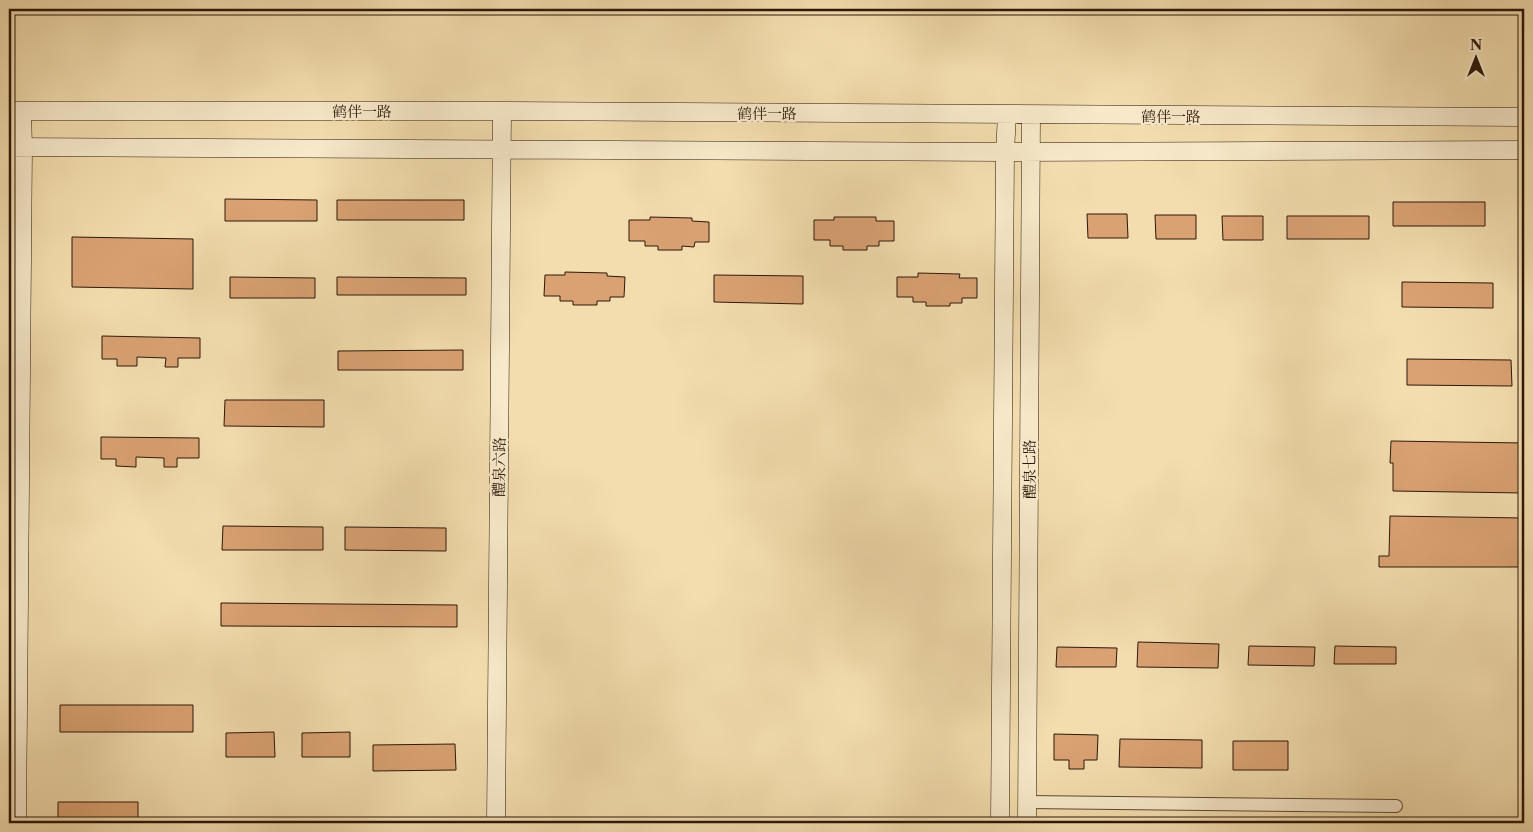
<svg xmlns="http://www.w3.org/2000/svg" width="1533" height="832" font-family="'Libre Caslon Text','Noto Serif SC',serif">
	<style>
		.building { fill: #daa273; stroke: #2d180a }
		.lines { fill: none; stroke-linecap: round; stroke-linejoin: round }
		.street-casing { stroke: #5e4933; stroke-width: 14 }
		.secondary-casing { stroke: #2d180a; stroke-width: 19 }
		.street { stroke: #f7e9ca; stroke-width: 12 }
		.secondary { stroke: #f7e9ca; stroke-width: 18 }
		.labels { text-anchor: middle; dominant-baseline: central; stroke-width: 5; stroke-linejoin: round; paint-order: stroke }
		.street-label { font-size: 15px; fill: #2d180a; stroke: #f7e9ca }
	</style>
	<rect width="100%" height="100%" fill="#f3ddae"/>
	<filter id="stains"><feTurbulence type="fractalNoise" baseFrequency=".004" numOctaves="4"/><feColorMatrix values="0 0 0 0 .2 0 0 0 0 .09 0 0 0 0 .02 0 0 0 .5 -.17"/></filter>
	<radialGradient id="worn" r=".72"><stop offset=".6" stop-color="#630" stop-opacity="0"/><stop offset="1" stop-color="#630" stop-opacity=".3"/></radialGradient>
	<path class="building" d="M 225,199 L 317,200 L 317,221 L 225,221 Z
		M 337,200 L 464,200 L 464,220 L 337,220 Z
		M 1393,202 L 1485,202 L 1485,226 L 1393,226 Z
		M 1087,214 L 1127,214 L 1128,238 L 1088,238 Z
		M 1155,215 L 1196,215 L 1196,239 L 1156,239 Z
		M 1222,216 L 1263,216 L 1263,240 L 1223,240 Z
		M 1287,216 L 1369,216 L 1369,239 L 1287,239 Z
		M 650,217 L 692,218 L 692,221 L 709,222 L 709,242 L 695,242 L 694,247 L 682,246 L 682,250 L 658,250 L 658,246 L 645,246 L 645,241 L 629,241 L 629,220 L 650,220 Z
		M 834,217 L 876,217 L 876,221 L 894,221 L 894,241 L 879,241 L 879,246 L 867,246 L 867,250 L 843,250 L 843,246 L 830,246 L 830,240 L 814,240 L 814,220 L 834,220 Z
		M 72,237 L 193,239 L 193,289 L 72,287 Z
		M 565,272 L 607,273 L 607,276 L 625,277 L 624,297 L 610,297 L 610,301 L 597,301 L 597,305 L 573,305 L 573,301 L 560,301 L 560,296 L 544,296 L 545,275 L 565,275 Z
		M 918,273 L 960,274 L 959,278 L 977,278 L 977,298 L 962,298 L 962,303 L 950,303 L 950,306 L 926,306 L 926,302 L 913,302 L 913,297 L 897,297 L 897,277 L 918,277 Z
		M 714,275 L 803,276 L 803,304 L 714,302 Z
		M 230,277 L 315,278 L 315,298 L 230,298 Z
		M 337,277 L 466,278 L 466,295 L 337,295 Z
		M 1402,282 L 1493,283 L 1493,308 L 1402,307 Z
		M 102,336 L 200,338 L 200,358 L 178,358 L 178,367 L 165,367 L 166,358 L 137,357 L 137,366 L 117,366 L 117,359 L 102,359 Z
		M 463,350 L 463,370 L 338,370 L 338,351 Z
		M 1407,359 L 1511,360 L 1512,386 L 1407,385 Z
		M 225,400 L 324,400 L 324,427 L 224,426 Z
		M 101,437 L 199,438 L 199,458 L 177,458 L 177,467 L 164,467 L 164,458 L 136,457 L 136,467 L 116,466 L 116,459 L 101,459 Z
		M 1391,441 L 1524,443 L 1524,493 L 1393,491 L 1393,463 L 1390,463 Z
		M 1390,516 L 1524,518 L 1524,567 L 1379,567 L 1379,556 L 1389,556 Z
		M 223,526 L 323,527 L 323,550 L 222,550 Z
		M 345,527 L 446,528 L 446,551 L 345,550 Z
		M 221,603 L 457,605 L 457,627 L 221,626 Z
		M 1138,642 L 1219,644 L 1218,668 L 1137,667 Z
		M 1249,646 L 1315,647 L 1314,666 L 1248,665 Z
		M 1335,646 L 1396,647 L 1396,664 L 1334,664 Z
		M 1057,647 L 1117,648 L 1116,667 L 1056,667 Z
		M 60,705 L 193,705 L 193,732 L 60,732 Z
		M 274,732 L 275,757 L 226,757 L 226,733 Z
		M 350,732 L 350,757 L 302,757 L 302,733 Z
		M 1054,734 L 1098,735 L 1097,760 L 1084,760 L 1084,769 L 1069,769 L 1069,760 L 1054,760 Z
		M 1120,739 L 1202,740 L 1202,768 L 1119,767 Z
		M 1233,741 L 1288,741 L 1288,770 L 1233,770 Z
		M 455,744 L 456,770 L 373,771 L 373,745 Z
		M 58,802 L 138,802 L 138,823 L 58,823 Z"/>
	<g class="lines">
		<g class="street-casing">
			<path id="street" d="M 1027,802 L 1396,806"/>
		</g>
		<g class="secondary-casing">
			<path id="secondary" d="M 9,111 L 502,111 L 1524,117
				M 9,147 L 1005,152 L 1524,150
				M 17,823 L 23,147 L 22,111
				M 496,823 L 502,111
				M 1000,823 L 1005,152 L 1007,115
				M 1027,823 L 1031,115"/>
		</g>
		<use href="#street" class="street"/>
		<use href="#secondary" class="secondary"/>
	</g>
	<g class="labels">
		<g class="street-label">
			<text x="362" y="111">鹤伴一路</text>
			<text x="767" y="113">鹤伴一路</text>
			<text x="1171" y="116">鹤伴一路</text>
			<text transform="translate(499 467) rotate(-89)">醴泉六路</text>
			<text transform="translate(1029 469) rotate(-90)">醴泉七路</text>
		</g>
	</g>
	<rect width="1533" height="832" fill="none" stroke="#f3ddae" stroke-width="30"/>
	<rect x="10" y="10" width="1513" height="812" fill="none" stroke="#2d180a" stroke-width="2.5"/>
	<rect x="15" y="15" width="1503" height="802" fill="none" stroke="#2d180a"/>
	<g transform="translate(1476 58)" stroke="#f7e9ca" stroke-width="4" paint-order="stroke">
	<path d="M0-4L9 19L0 12L-9 19Z" fill="#2d180a"/>
	<text y="-8" font-size="14" font-weight="bold" text-anchor="middle" fill="#2d180a">N</text>
	</g>
	<rect width="100%" height="100%" filter="url(#stains)"/>
	<rect width="100%" height="100%" fill="url(#worn)"/>
</svg>
